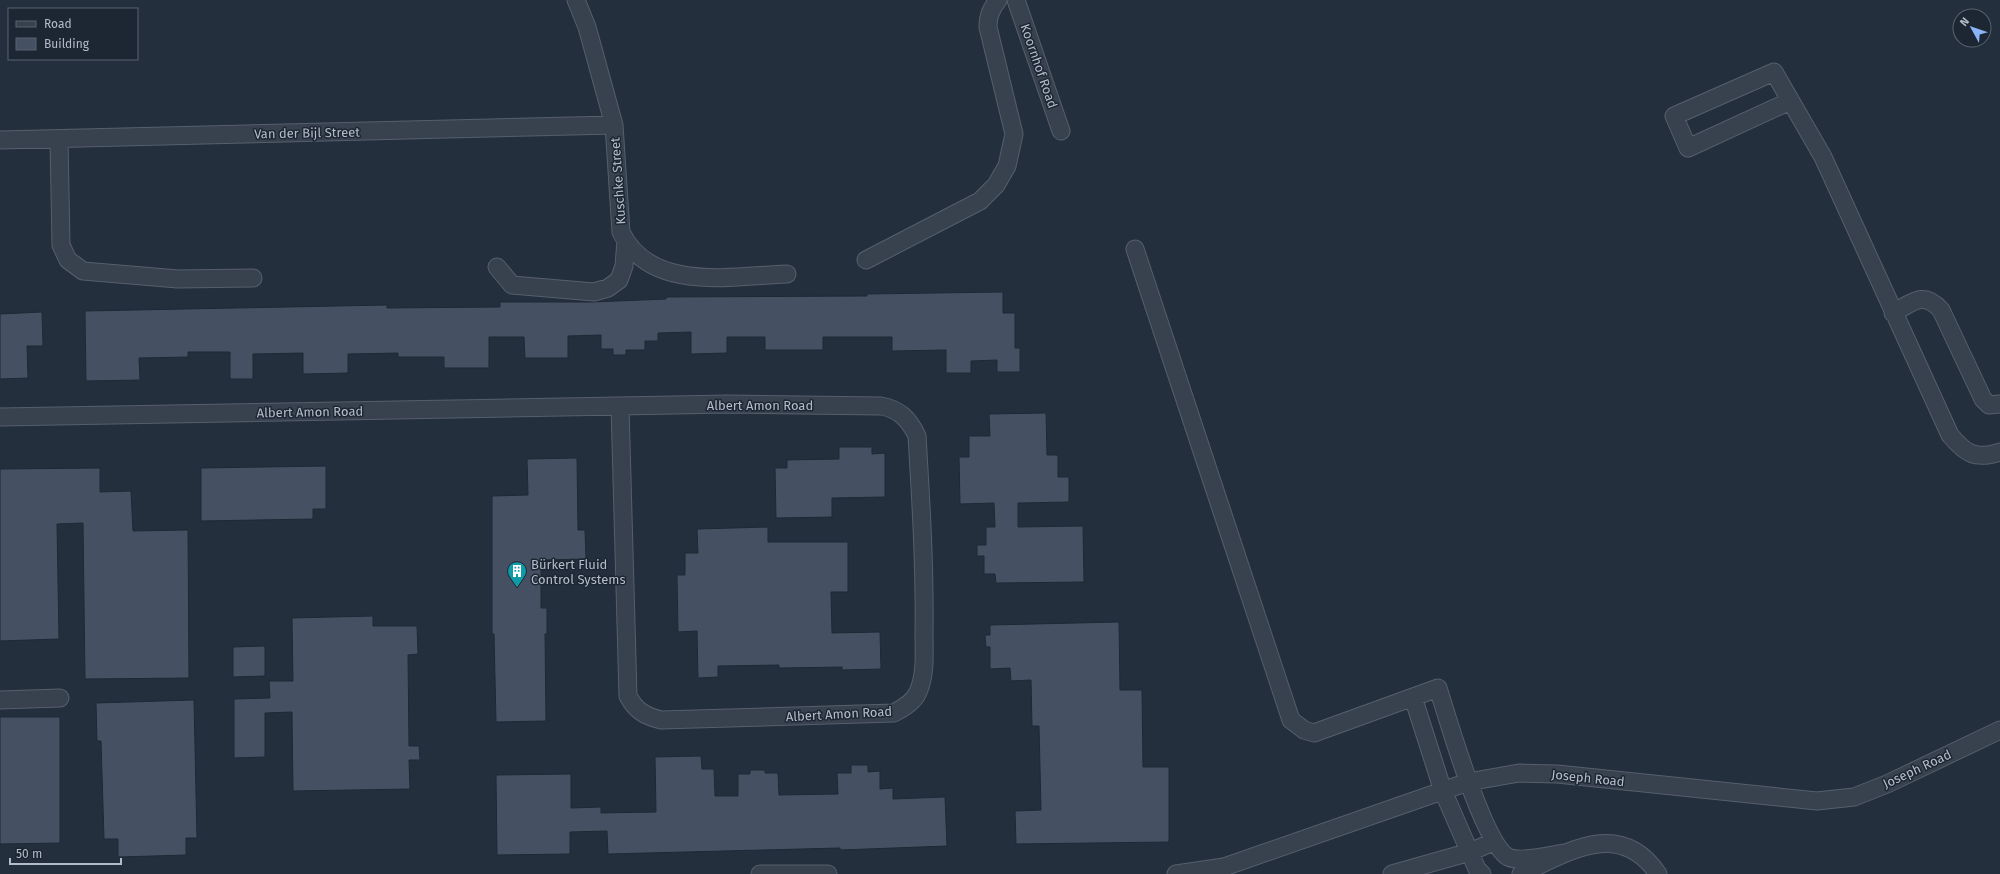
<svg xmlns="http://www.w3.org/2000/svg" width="2000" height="874" font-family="'Fira Sans',sans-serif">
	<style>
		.building { fill: #455162; stroke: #1f2835 }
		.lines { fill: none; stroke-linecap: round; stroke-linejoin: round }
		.minor-casing { stroke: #565f6c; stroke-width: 19 }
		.minor { stroke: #38414e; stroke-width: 17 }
		.labels { text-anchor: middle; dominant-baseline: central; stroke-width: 3; stroke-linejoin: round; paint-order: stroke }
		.street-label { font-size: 13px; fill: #b4bcc9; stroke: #1d2633 }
		.poi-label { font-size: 13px; fill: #b4bcc9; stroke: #1d2633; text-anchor: start }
	</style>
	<rect width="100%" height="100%" fill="#242f3e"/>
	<path class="building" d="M 1003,292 L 1003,313 L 1015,313 L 1015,348 L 1020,348 L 1020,372 L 997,372 L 997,360 L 971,361 L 971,373 L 946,373 L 946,350 L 892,351 L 892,337 L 823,337 L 823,350 L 765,350 L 765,337 L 727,337 L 727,353 L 691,354 L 691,332 L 658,333 L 658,341 L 645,341 L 645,350 L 626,350 L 626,355 L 613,355 L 613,349 L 601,349 L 601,335 L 568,336 L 568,358 L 525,358 L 524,337 L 489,337 L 489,368 L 444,368 L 444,357 L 398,357 L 398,353 L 348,354 L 348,373 L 303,374 L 303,353 L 253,354 L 253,379 L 230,379 L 230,352 L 188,352 L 188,357 L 139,358 L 140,380 L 86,381 L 85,311 L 387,305 L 387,308 L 500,307 L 500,302 L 593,302 L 666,299 L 666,297 L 867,296 L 867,294 Z
		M 42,312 L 43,346 L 27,346 L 28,378 L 0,379 L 0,314 Z
		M 1046,413 L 1047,455 L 1058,455 L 1058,477 L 1069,477 L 1069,502 L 1018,503 L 1018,527 L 1083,526 L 1084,582 L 996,583 L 995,574 L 984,574 L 984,556 L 977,556 L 977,545 L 986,545 L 986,527 L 995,527 L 994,503 L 960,504 L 959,457 L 969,457 L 969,436 L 990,436 L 989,414 Z
		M 839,447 L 872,447 L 872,454 L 885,453 L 885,497 L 832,498 L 832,517 L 776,518 L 775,468 L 787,468 L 787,460 L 839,459 Z
		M 577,458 L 578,530 L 585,530 L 586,559 L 541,560 L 541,608 L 547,608 L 547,634 L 545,634 L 546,721 L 496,722 L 494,634 L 492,634 L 492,496 L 528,495 L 527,459 Z
		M 326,466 L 326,509 L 313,509 L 313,519 L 201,521 L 201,468 Z
		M 100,468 L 100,492 L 131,491 L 133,531 L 188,530 L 189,678 L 85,679 L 83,523 L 57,524 L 59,639 L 0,641 L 0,469 Z
		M 768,527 L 768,542 L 848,542 L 848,592 L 831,592 L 832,633 L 880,632 L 881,669 L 842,670 L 842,667 L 779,668 L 779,665 L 718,666 L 718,677 L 698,678 L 697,631 L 678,632 L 677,575 L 685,575 L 685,553 L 698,553 L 697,529 Z
		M 373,616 L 373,626 L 417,626 L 418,654 L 408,655 L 409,746 L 419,746 L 420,760 L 409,760 L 410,789 L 293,791 L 292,712 L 265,713 L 265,757 L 234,758 L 234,699 L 270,698 L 269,681 L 293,681 L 292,618 Z
		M 1119,622 L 1120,690 L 1142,690 L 1143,767 L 1169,767 L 1169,842 L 1016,844 L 1015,811 L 1041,810 L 1039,726 L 1032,726 L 1031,680 L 1011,681 L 1010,668 L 990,669 L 990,647 L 986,647 L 985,635 L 990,635 L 990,625 Z
		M 265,646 L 265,676 L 233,677 L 233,647 Z
		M 194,700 L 197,838 L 186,838 L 186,855 L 118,857 L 118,839 L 104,839 L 101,741 L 97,741 L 96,703 Z
		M 0,717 L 60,717 L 60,843 L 0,844 Z
		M 701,756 L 702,769 L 714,769 L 715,796 L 738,796 L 738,774 L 750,774 L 750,770 L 765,770 L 765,773 L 778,773 L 779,795 L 838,794 L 837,773 L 851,773 L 851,765 L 868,765 L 868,772 L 880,771 L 880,789 L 893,788 L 893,799 L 945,797 L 947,846 L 840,850 L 840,848 L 608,854 L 607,831 L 570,832 L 570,854 L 497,855 L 496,775 L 571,774 L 571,808 L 601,807 L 601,813 L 656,812 L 655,757 Z"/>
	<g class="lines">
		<g class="minor-casing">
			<path id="minor" d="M 576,0 L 587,27 L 614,125 L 621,232 C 650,293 733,276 787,274
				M 1016,0 L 1061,131
				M 1790,101 L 1688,148 L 1674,116 L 1774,72 L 1823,157 L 1950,435 C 1966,454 1975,460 2000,452
				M 59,139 L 61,245 L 68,260 L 83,271 L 178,279 L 253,278
				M 0,140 L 614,125
				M 1135,249 L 1291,720 L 1304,730 L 1314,733 L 1438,688 C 1448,719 1483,843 1508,857 C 1520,863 1551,855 1565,853
				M 866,260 L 980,201 L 996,185 L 1007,166 L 1014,134 L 988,27 C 988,16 991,9 998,0
				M 497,267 L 512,285 L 594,292 L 608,288 L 619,280 L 624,266 L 626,241
				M 1893,313 C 1912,303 1923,290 1941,310 L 1983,399 L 1989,405 L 2000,404
				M 0,417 L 728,404 L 881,406 C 899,409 909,419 917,436 C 921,502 925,568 924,634 C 924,653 926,674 918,692 C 914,702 903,708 894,713 L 661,720 C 645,716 636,711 628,696 L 620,406
				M 1413,697 L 1443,791 L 1477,869 L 1482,874
				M 0,700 L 60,698
				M 760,874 L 828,874
				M 1176,874 L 1224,867 L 1468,782 L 1519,773 L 1557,774 L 1817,801 L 1854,797 L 1887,784 L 2000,730
				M 1392,874 L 1470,852 L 1493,842
				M 1521,874 C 1568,852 1620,818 1658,874"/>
		</g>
		<use href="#minor" class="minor"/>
	</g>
	<defs>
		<g id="building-pin" transform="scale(1)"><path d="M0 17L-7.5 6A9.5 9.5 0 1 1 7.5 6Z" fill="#0f9aa8" stroke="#1d2633"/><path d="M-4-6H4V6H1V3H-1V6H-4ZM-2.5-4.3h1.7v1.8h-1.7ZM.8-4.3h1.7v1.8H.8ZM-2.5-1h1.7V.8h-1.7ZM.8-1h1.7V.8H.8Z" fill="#fff"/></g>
	</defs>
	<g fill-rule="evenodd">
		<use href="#building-pin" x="517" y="571"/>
	</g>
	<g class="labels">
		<g class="street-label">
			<text transform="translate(1039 66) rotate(71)">Koornhof Road</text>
			<text transform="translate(307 133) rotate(-1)">Van der Bijl Street</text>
			<text transform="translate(618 181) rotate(-94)">Kuschke Street</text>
			<text x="760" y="405">Albert Amon Road</text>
			<text transform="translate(310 412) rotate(-1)">Albert Amon Road</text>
			<text transform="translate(839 714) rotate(-3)">Albert Amon Road</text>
			<text transform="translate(1917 769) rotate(-25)">Joseph Road</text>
			<text transform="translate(1588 778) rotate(6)">Joseph Road</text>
		</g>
		<g class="poi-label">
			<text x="531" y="564">Bürkert Fluid<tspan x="531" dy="15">Control Systems</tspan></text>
		</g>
	</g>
	<rect x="8" y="8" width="130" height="52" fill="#1d2633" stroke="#59626f"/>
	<rect x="16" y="21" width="20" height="6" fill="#38414e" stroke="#59626f"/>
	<text x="44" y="28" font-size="12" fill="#b4bcc9">Road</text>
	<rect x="16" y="38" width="20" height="12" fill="#455162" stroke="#59626f"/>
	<text x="44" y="48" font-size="12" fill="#b4bcc9">Building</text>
	<g transform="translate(1972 28) rotate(310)"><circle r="19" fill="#1d2633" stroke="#59626f"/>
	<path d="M0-3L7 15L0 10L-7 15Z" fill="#8ab4f8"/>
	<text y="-6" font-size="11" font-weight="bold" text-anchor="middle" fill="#b4bcc9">N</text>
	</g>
	<path d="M10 858v6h111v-6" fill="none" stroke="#b4bcc9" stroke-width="2"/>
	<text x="16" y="858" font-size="12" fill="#b4bcc9" stroke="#1d2633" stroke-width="3" paint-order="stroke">50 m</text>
</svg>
